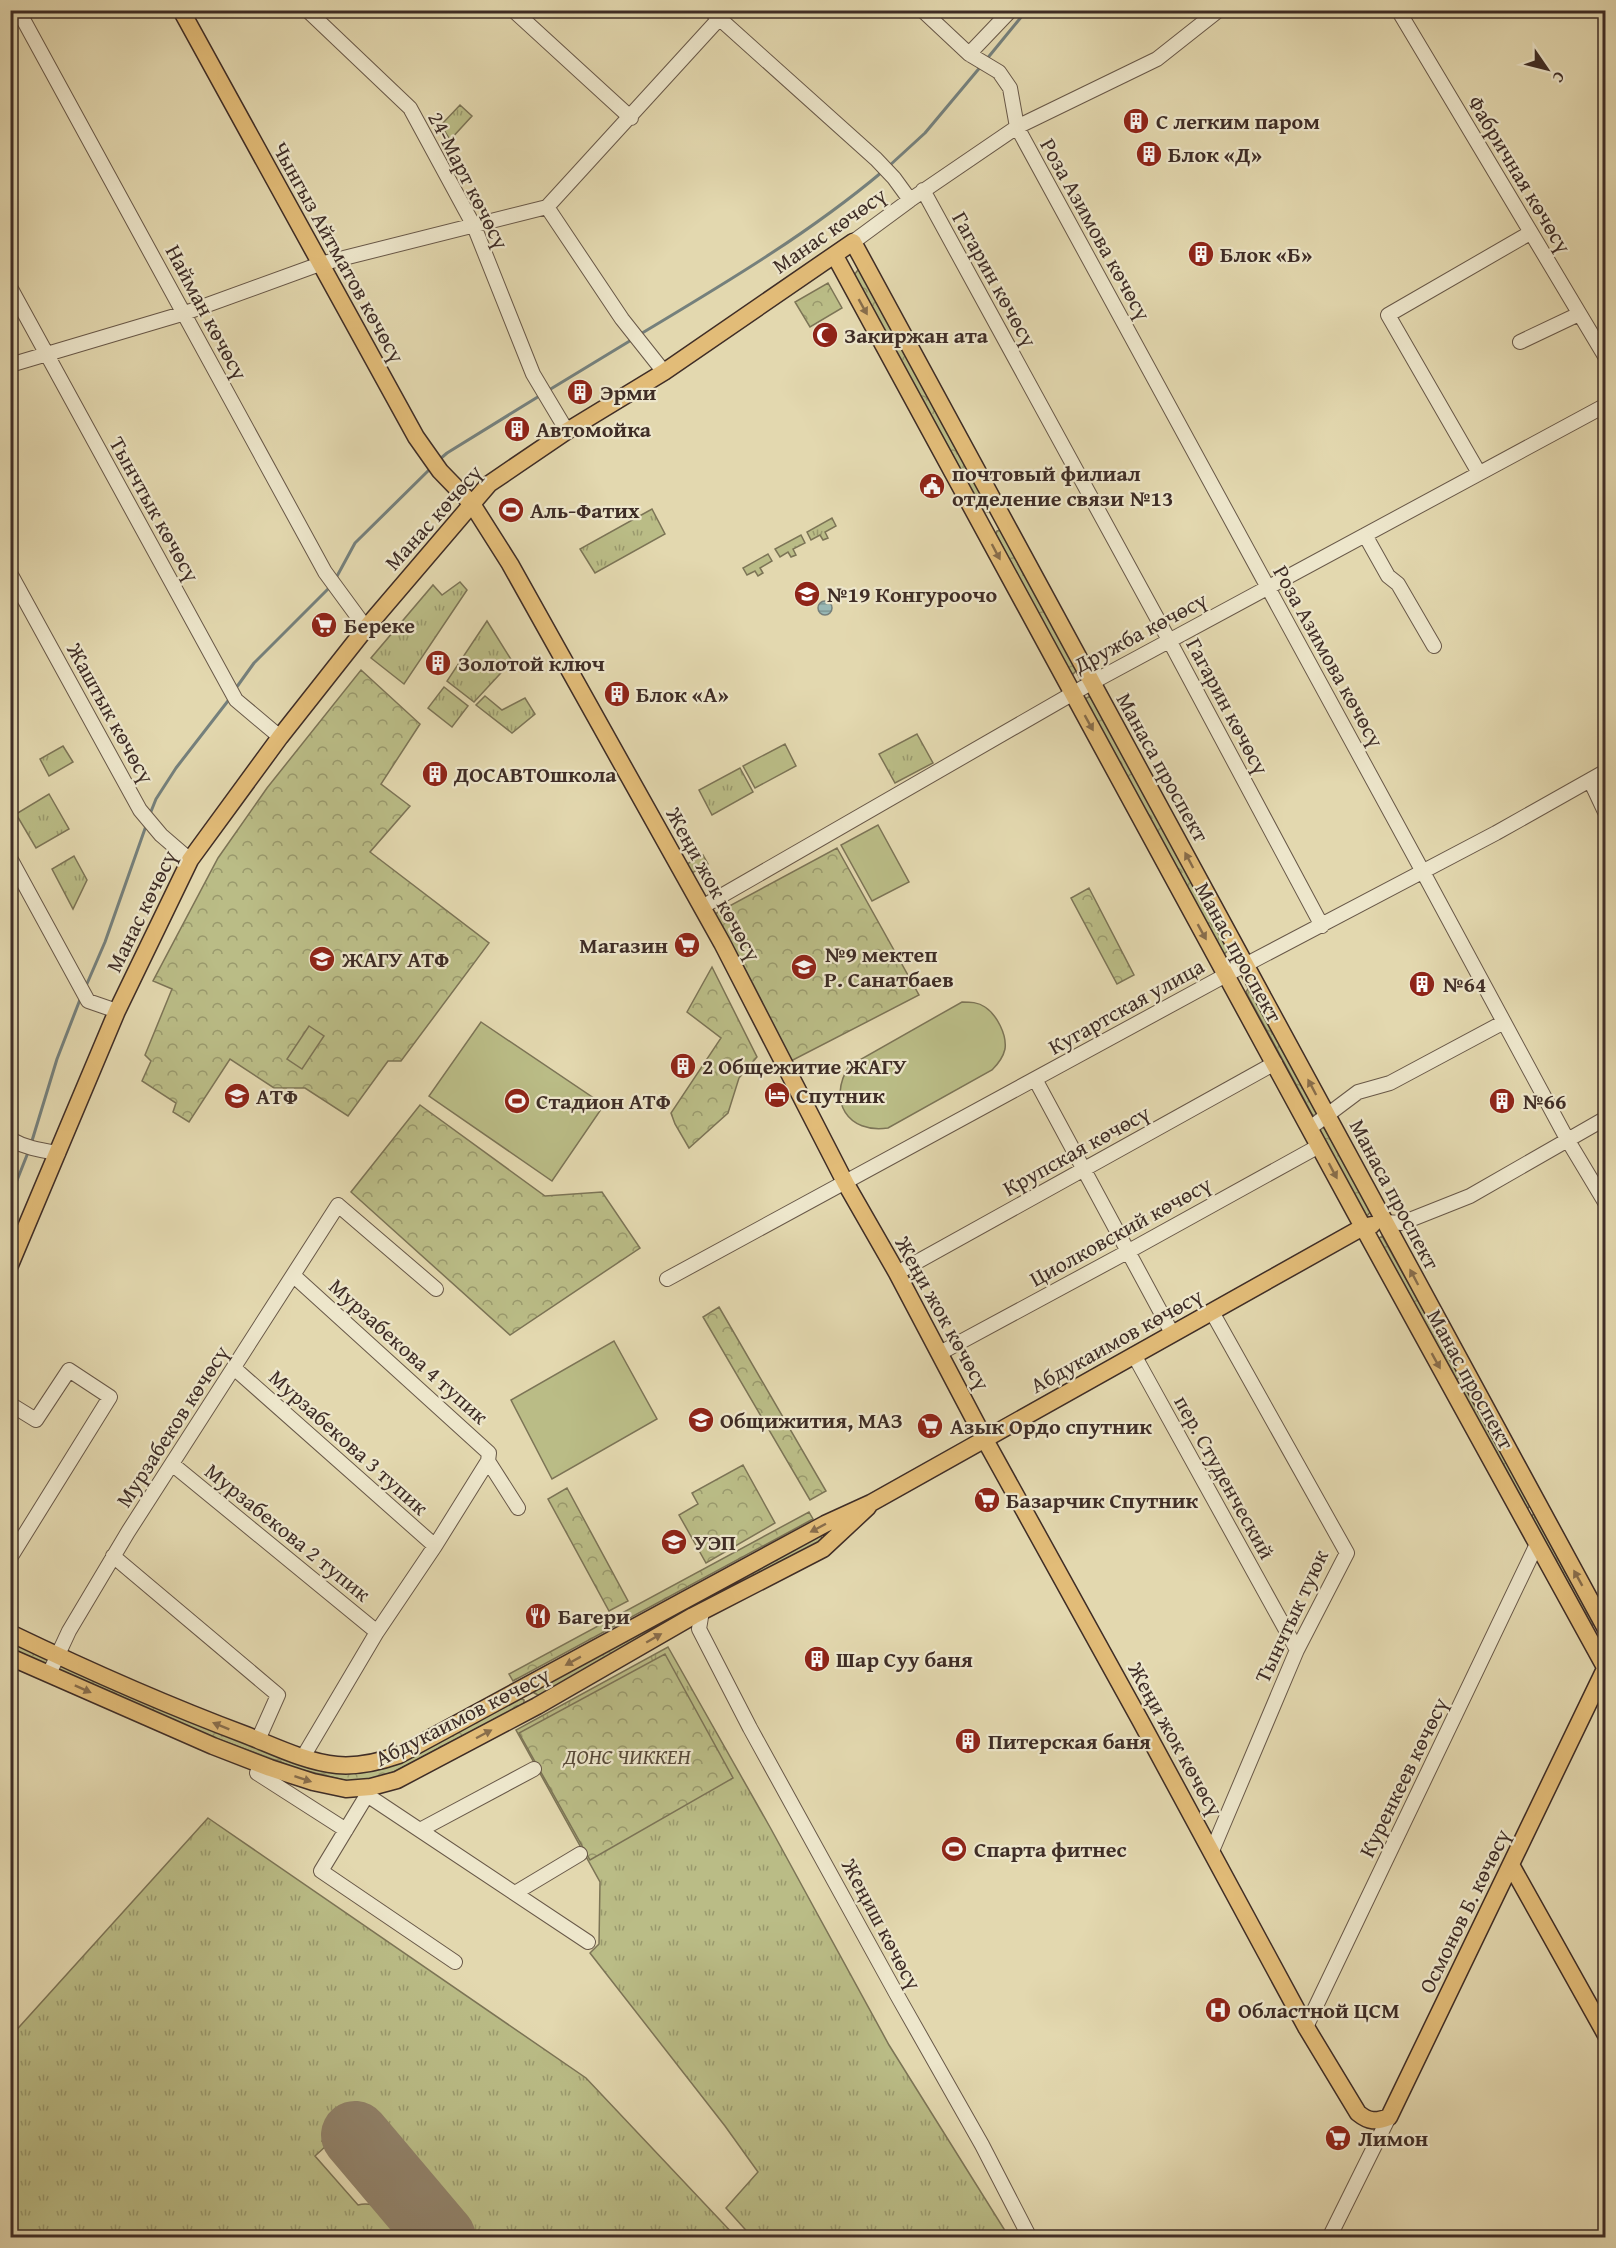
<svg xmlns="http://www.w3.org/2000/svg" width="1616" height="2248" font-family="'Gentium Book Plus',serif">
	<style>
		.grass { fill: url(#grass-tufts); stroke: #7c7456; stroke-width: 1.5 }
		.forest { fill: url(#forest-crowns); stroke: #7c7456; stroke-width: 1.5 }
		.garden { fill: #babc86; stroke: #7c7456; stroke-width: 1.5 }
		.water { fill: url(#water-rules); stroke: #75807c; stroke-width: 1.5 }
		.lines { fill: none; stroke-linecap: round; stroke-linejoin: round }
		.stream { stroke: #75807c; stroke-width: 3 }
		.runway { stroke: #91826a; stroke-width: 68 }
		.minor-casing { stroke: #685848; stroke-width: 16 }
		.major-casing { stroke: #3f2d26; stroke-width: 19 }
		.minor { stroke: #ede6cb; stroke-width: 14 }
		.major { stroke: #e2bc78; stroke-width: 16 }
		.oneway { fill: #886d4b }
		.labels { text-anchor: middle; dominant-baseline: central; stroke-width: 4.5; stroke-linejoin: round; paint-order: stroke }
		.poi-label { font-size: 22px; font-weight: bold; fill: #3f2d26; stroke: #ede6cb; text-anchor: start }
		.street-label { font-size: 22px; fill: #3f2d26; stroke: #ede6cb }
		.park-label { font-size: 22px; font-style: italic; fill: #584a39; stroke: #ede6cb }
	</style>
	<defs>
		<pattern id="grass-tufts" width="24" height="20" patternUnits="userSpaceOnUse" patternTransform="scale(1.5)"><rect width="24" height="20" fill="#babc86"/><path d="M3 7l-1-3M5 7V3M7 7l1-3M15 17l-1-3M17 17v-4M19 17l1-3" fill="none" stroke="#99996d"/></pattern>
		<pattern id="forest-crowns" width="20" height="18" patternUnits="userSpaceOnUse" patternTransform="scale(1.5)"><rect width="20" height="18" fill="#babc86"/><path d="M2 6a3 3 0 1 1 6 0M12 15a3 3 0 1 1 6 0" fill="none" stroke="#99996d"/></pattern>
		<pattern id="water-rules" width="6" height="5" patternUnits="userSpaceOnUse" patternTransform="scale(1.5)"><rect width="6" height="5" fill="#99b8b5"/><path d="M0 2.5h6" fill="none" stroke="#7e9693"/></pattern>
	</defs>
	<rect width="100%" height="100%" fill="#e3d8af"/>
	<filter id="stains"><feTurbulence type="fractalNoise" baseFrequency=".00333" numOctaves="4"/><feColorMatrix values="0 0 0 0 .2 0 0 0 0 .09 0 0 0 0 .02 0 0 0 .5 -.17"/></filter>
	<radialGradient id="worn" r=".72"><stop offset=".6" stop-color="#630" stop-opacity="0"/><stop offset="1" stop-color="#630" stop-opacity=".3"/></radialGradient>
	<path class="grass" d="M 460,105 L 472,116 L 450,140 L 441,125 Z
		M 652,509 L 665,534 L 595,573 L 580,549 Z
		M 832,518 L 836,526 L 825,532 L 828,538 L 823,540 L 820,535 L 811,540 L 807,532 Z
		M 801,535 L 805,543 L 793,549 L 796,555 L 791,557 L 788,552 L 780,557 L 775,549 Z
		M 768,554 L 772,561 L 760,568 L 763,573 L 758,576 L 755,571 L 747,575 L 743,568 Z
		M 460,582 L 467,590 L 404,684 L 371,658 L 433,585 L 442,595 Z
		M 487,621 L 512,661 L 474,702 L 447,681 Z
		M 444,687 L 468,706 L 452,727 L 428,708 Z
		M 485,696 L 502,710 L 525,698 L 535,714 L 512,733 L 476,705 Z
		M 917,734 L 933,763 L 895,783 L 879,754 Z
		M 63,746 L 73,762 L 49,776 L 40,759 Z
		M 740,768 L 753,792 L 712,815 L 699,790 Z
		M 49,794 L 69,829 L 36,848 L 16,814 Z
		M 703,855 L 708,864 L 692,873 L 687,864 Z
		M 74,856 L 87,880 L 73,909 L 52,869 Z
		M 668,1647 L 771,1829 L 889,2045 L 1009,2237 L 752,2237 L 726,2208 L 758,2172 L 725,2126 L 590,1953 L 599,1944 L 600,1882 L 516,1730 Z
		M 208,1818 L 586,2078 L 736,2237 L 479,2237 L 365,2104 L 322,2141 L 326,2146 L 315,2156 L 358,2205 C 381,2199 393,2222 407,2237 L 11,2237 L 11,2036 Z"/>
	<path class="forest" d="M 858,270 L 861,271 L 990,509 L 988,512 L 982,511 L 854,275 Z
		M 828,283 L 842,308 L 810,327 L 795,302 Z
		M 1003,530 L 1078,669 L 1073,674 L 1069,672 L 996,534 L 997,531 Z
		M 361,670 L 420,724 L 381,784 L 410,806 L 370,852 L 489,943 L 401,1061 L 388,1061 L 348,1116 L 305,1088 L 274,1088 L 230,1059 L 189,1122 L 173,1112 L 176,1103 L 142,1081 L 151,1061 L 145,1055 L 172,989 L 153,981 L 218,858 L 267,788 Z
		M 1090,696 L 1230,949 L 1224,954 L 1085,702 L 1085,699 Z
		M 837,848 L 919,995 L 791,1061 L 709,917 Z
		M 1089,888 L 1134,975 L 1117,984 L 1071,898 Z
		M 712,967 L 757,1057 L 739,1078 L 728,1113 L 689,1148 L 675,1124 L 671,1113 L 721,1038 L 687,1012 Z
		M 1249,987 L 1319,1111 L 1314,1116 L 1312,1114 L 1246,992 Z
		M 420,1105 L 545,1196 L 602,1192 L 640,1248 L 510,1335 L 351,1192 Z
		M 1322,1127 L 1325,1129 L 1371,1211 L 1367,1216 L 1364,1215 L 1319,1131 Z
		M 1382,1236 L 1460,1376 L 1457,1380 L 1378,1239 Z
		M 719,1307 L 826,1491 L 810,1500 L 703,1317 Z
		M 1466,1387 L 1530,1506 L 1527,1509 L 1462,1391 Z
		M 743,1465 L 775,1523 L 706,1563 L 679,1515 L 698,1504 L 692,1493 Z
		M 567,1488 L 628,1601 L 609,1611 L 548,1499 Z
		M 809,1512 L 813,1519 L 513,1681 L 509,1674 Z
		M 1535,1512 L 1595,1622 L 1593,1625 L 1591,1625 L 1531,1517 Z
		M 820,1535 L 823,1540 L 540,1696 L 534,1693 L 534,1690 Z
		M 11,1641 L 49,1659 L 48,1665 L 11,1649 Z
		M 665,1654 L 733,1778 L 590,1860 L 519,1733 Z
		M 60,1663 L 338,1770 L 520,1698 L 524,1700 L 524,1704 L 396,1771 L 375,1779 L 348,1781 L 299,1769 L 199,1732 L 60,1670 L 58,1668 Z"/>
	<path class="garden" d="M 785,744 L 796,766 L 755,788 L 743,766 Z
		M 878,825 L 909,882 L 872,901 L 841,845 Z
		M 962,1002 C 970,1002 978,1002 985,1007 C 997,1015 1007,1035 1005,1049 C 1003,1058 998,1064 992,1070 L 888,1128 C 848,1134 827,1101 849,1066 Z
		M 481,1022 L 604,1105 L 552,1181 L 429,1096 Z
		M 309,1026 L 324,1036 L 302,1069 L 287,1059 Z
		M 614,1341 L 657,1419 L 552,1479 L 511,1400 Z"/>
	<path class="water" d="M818 608a7 7 0 1 1 14 0a7 7 0 1 1-14 0Z"/>
	<g class="lines">
		<path class="stream" d="M 986,60 L 1027,10
			M 889,166 L 925,133 L 982,65
			M 639,335 C 722,285 807,235 882,172
			M 549,390 L 633,339
			M 440,459 L 447,453 L 541,395
			M 336,578 L 355,543 L 431,468
			M 236,688 L 254,663 L 331,586
			M 150,814 L 156,799 L 176,768 L 231,697
			M 86,986 L 105,942 L 147,823
			M 31,1144 L 57,1059 L 81,997
			M 10,1198 L 29,1150"/>
		<path class="runway" d="M 355,2135 L 442,2238"/>
		<g class="minor-casing">
			<path id="minor" d="M 18,10 L 325,572 L 366,628
				M 307,10 L 410,108 L 474,226 L 533,374 L 567,431
				M 513,10 L 631,118
				M 710,10 L 876,159 L 894,178 L 910,200
				M 922,10 L 969,54 L 999,72 L 1010,88 L 1017,127 L 1423,872 L 1567,1139 L 1606,1204
				M 1398,10 L 1606,358
				M 969,54 L 1011,10
				M 923,190 L 1169,640 L 1322,926
				M 547,207 L 727,10
				M 547,207 L 622,319 L 664,372
				M 853,242 L 910,200 L 1017,127 L 1157,59 L 1219,10
				M 10,287 L 236,700 L 280,737
				M 1520,342 L 1579,314
				M 10,365 L 185,313 L 320,264 L 547,207
				M 1479,473 L 1388,315 L 1530,233
				M 1365,535 L 1388,576 L 1398,584 L 1434,646
				M 10,573 L 140,810 L 161,835 L 190,860
				M 1590,780 L 1606,814
				M 10,858 L 88,1001 L 117,1011
				M 702,907 L 1091,683 L 1606,405
				M 1035,1079 L 1172,1333
				M 1310,1128 L 1358,1092 L 1390,1083 L 1504,1022
				M 10,1139 C 26,1148 40,1150 58,1153
				M 1384,1222 L 1402,1223 L 1470,1196 L 1606,1118
				M 897,1273 L 1275,1063
				M 294,1276 L 489,1453 L 488,1461 L 435,1546 L 377,1632 L 303,1757
				M 667,1279 L 1226,975 L 1496,833 L 1606,771
				M 1212,1312 L 1347,1553 L 1297,1650 L 1212,1851
				M 940,1353 L 1129,1251 L 1319,1146
				M 1134,1355 L 1297,1650
				M 234,1368 L 435,1546
				M 10,1404 L 36,1420 L 69,1370 L 110,1397 L 10,1558
				M 488,1461 L 518,1508
				M 172,1464 L 377,1632
				M 113,1556 L 278,1695 L 258,1740
				M 702,1611 L 699,1629 L 750,1728 L 897,1995 L 982,2145 L 1030,2238
				M 49,1674 L 69,1631 L 128,1532 L 338,1205 L 436,1289
				M 257,1773 L 346,1830
				M 362,1789 L 367,1795 L 321,1871 L 455,1962
				M 367,1795 L 588,1942
				M 420,1830 L 534,1769
				M 515,1893 L 580,1854
				M 1306,2027 L 1537,1544
				M 1329,2238 L 1389,2117"/>
		</g>
		<g class="major-casing">
			<path id="major" d="M 181,10 L 416,437 L 440,471 L 472,504 L 510,564 L 722,943 L 846,1184 L 897,1273 L 984,1438 L 1140,1720 L 1306,2027 L 1358,2113 C 1369,2122 1376,2122 1389,2117 L 1606,1667
				M 835,256 L 1363,1227 L 1606,1669
				M 10,1265 L 117,1011 L 190,860 L 280,737 L 366,628 L 489,484 L 567,431 L 664,372 L 853,242 L 1606,1629
				M 10,1633 C 87,1670 166,1705 246,1735 C 274,1746 306,1762 337,1765 C 359,1767 379,1762 399,1755 L 825,1524 L 871,1503 L 1363,1227 L 1372,1225
				M 10,1657 L 213,1746 L 270,1768 L 313,1782 L 346,1789 L 371,1787 L 397,1780 L 537,1706 L 693,1616 L 823,1549 L 868,1507
				M 1511,1865 L 1606,2035"/>
		</g>
		<use href="#minor" class="minor"/>
		<use href="#major" class="major"/>
	</g>
	<defs><path id="oneway-solid" d="M-6-.8H1V-3.2L6.5 0L1 3.2V.8H-6Z" transform="scale(1.5)"/></defs>
	<g class="oneway">
		<use href="#oneway-solid" transform="translate(863 307) rotate(61)"/>
		<use href="#oneway-solid" transform="translate(996 552) rotate(62)"/>
		<use href="#oneway-solid" transform="translate(1089 723) rotate(61)"/>
		<use href="#oneway-solid" transform="translate(1189 860) rotate(-118)"/>
		<use href="#oneway-solid" transform="translate(1202 932) rotate(61)"/>
		<use href="#oneway-solid" transform="translate(1312 1087) rotate(-118)"/>
		<use href="#oneway-solid" transform="translate(1333 1171) rotate(62)"/>
		<use href="#oneway-solid" transform="translate(1414 1277) rotate(-118)"/>
		<use href="#oneway-solid" transform="translate(1436 1361) rotate(61)"/>
		<use href="#oneway-solid" transform="translate(818 1528) rotate(152)"/>
		<use href="#oneway-solid" transform="translate(1578 1578) rotate(-119)"/>
		<use href="#oneway-solid" transform="translate(654 1638) rotate(-30)"/>
		<use href="#oneway-solid" transform="translate(573 1661) rotate(151)"/>
		<use href="#oneway-solid" transform="translate(83 1689) rotate(24)"/>
		<use href="#oneway-solid" transform="translate(221 1726) rotate(-158)"/>
		<use href="#oneway-solid" transform="translate(484 1734) rotate(-28)"/>
		<use href="#oneway-solid" transform="translate(303 1779) rotate(18)"/>
	</g>
	<defs>
		<g id="building-disc" transform="scale(1.35)"><circle r="9.5" fill="#8f2418" stroke="#ede6cb"/><path d="M-4-6H4V6H1V3H-1V6H-4ZM-2.5-4.3h1.7v1.8h-1.7ZM.8-4.3h1.7v1.8H.8ZM-2.5-1h1.7V.8h-1.7ZM.8-1h1.7V.8H.8Z" fill="#fff"/></g>
		<g id="mosque-disc" transform="scale(1.35)"><circle r="9.5" fill="#8f2418" stroke="#ede6cb"/><path d="M3.5-4.9A6 6 0 1 0 3.5 4.9A5 5 0 1 1 3.5-4.9Z" fill="#fff"/></g>
		<g id="civic-disc" transform="scale(1.35)"><circle r="9.5" fill="#8f2418" stroke="#ede6cb"/><path d="M-.6-6.5H3V-4.5H.6V-3L4-1V1h2V6H-6V1h2V-1L-.6-3ZM-1.2 2.5V6h2.4V2.5Z" fill="#fff"/></g>
		<g id="stadium-disc" transform="scale(1.35)"><circle r="9.5" fill="#8f2418" stroke="#ede6cb"/><path d="M0-5a6.5 5 0 1 0 0 10a6.5 5 0 1 0 0-10ZM-3.5-1.8h7v3.6h-7Z" fill="#fff"/></g>
		<g id="school-disc" transform="scale(1.35)"><circle r="9.5" fill="#8f2418" stroke="#ede6cb"/><path d="M0-5L7-2L0 1L-7-2ZM-4 1L0 2.5L4 1V4Q0 6-4 4Z" fill="#fff"/></g>
		<g id="supermarket-disc" transform="scale(1.35)"><circle r="9.5" fill="#8f2418" stroke="#ede6cb"/><path d="M-6-5.5h2.5l.6 2H6L4.5 2H-2.5L-4.4-4H-6ZM-1.5 3.2a1.3 1.3 0 1 0 .1 0ZM3 3.2a1.3 1.3 0 1 0 .1 0Z" fill="#fff"/></g>
		<g id="university-disc" transform="scale(1.35)"><circle r="9.5" fill="#8f2418" stroke="#ede6cb"/><path d="M0-5L7-2L0 1L-7-2ZM-4 1L0 2.5L4 1V4Q0 6-4 4Z" fill="#fff"/></g>
		<g id="hotel-disc" transform="scale(1.35)"><circle r="9.5" fill="#8f2418" stroke="#ede6cb"/><path d="M-6-4.5h1.5V1H6V5H4.5V3h-9V5H-6ZM-4 0a1.8 1.8 0 1 1 3.6 0ZM.5 0V-2.5h3Q6-2.5 6 0Z" fill="#fff"/></g>
		<g id="restaurant-disc" transform="scale(1.35)"><circle r="9.5" fill="#8f2418" stroke="#ede6cb"/><path d="M-5-6h1v4h1v-4h1v4h1v-4h1v5L-1.5 .5V6h-2V.5L-5-1ZM5-6V6H3V1.5H1.5Q1.5-4 5-6Z" fill="#fff"/></g>
		<g id="hospital-disc" transform="scale(1.35)"><circle r="9.5" fill="#8f2418" stroke="#ede6cb"/><path d="M-5-5h3v3.5h4V-5h3V5h-3V1.5h-4V5h-3Z" fill="#fff"/></g>
	</defs>
	<g fill-rule="evenodd">
		<use href="#building-disc" x="1136" y="121"/>
		<use href="#building-disc" x="1149" y="154"/>
		<use href="#building-disc" x="1201" y="254"/>
		<use href="#mosque-disc" x="825" y="335"/>
		<use href="#building-disc" x="580" y="392"/>
		<use href="#building-disc" x="517" y="429"/>
		<use href="#civic-disc" x="932" y="486"/>
		<use href="#stadium-disc" x="511" y="510"/>
		<use href="#school-disc" x="807" y="594"/>
		<use href="#supermarket-disc" x="324" y="625"/>
		<use href="#building-disc" x="438" y="663"/>
		<use href="#building-disc" x="617" y="694"/>
		<use href="#building-disc" x="435" y="774"/>
		<use href="#supermarket-disc" x="687" y="945"/>
		<use href="#university-disc" x="322" y="959"/>
		<use href="#school-disc" x="804" y="967"/>
		<use href="#building-disc" x="1422" y="984"/>
		<use href="#building-disc" x="683" y="1066"/>
		<use href="#hotel-disc" x="777" y="1095"/>
		<use href="#university-disc" x="237" y="1096"/>
		<use href="#stadium-disc" x="517" y="1101"/>
		<use href="#building-disc" x="1502" y="1101"/>
		<use href="#university-disc" x="701" y="1420"/>
		<use href="#supermarket-disc" x="930" y="1426"/>
		<use href="#supermarket-disc" x="987" y="1500"/>
		<use href="#university-disc" x="674" y="1542"/>
		<use href="#restaurant-disc" x="538" y="1616"/>
		<use href="#building-disc" x="817" y="1659"/>
		<use href="#building-disc" x="968" y="1741"/>
		<use href="#stadium-disc" x="954" y="1849"/>
		<use href="#hospital-disc" x="1218" y="2010"/>
		<use href="#supermarket-disc" x="1338" y="2138"/>
	</g>
	<g class="labels">
		<g class="poi-label">
			<text x="1156" y="121">С легким паром</text>
			<text x="1168" y="154">Блок «Д»</text>
			<text x="1220" y="254">Блок «Б»</text>
			<text x="844" y="335">Закиржан ата</text>
			<text x="600" y="392">Эрми</text>
			<text x="536" y="429">Автомойка</text>
			<text x="952" y="473">почтовый филиал<tspan x="952" dy="25">отделение связи №13</tspan></text>
			<text x="530" y="510">Аль-Фатих</text>
			<text x="826" y="594">№19 Конгуроочо</text>
			<text x="344" y="625">Береке</text>
			<text x="458" y="663">Золотой ключ</text>
			<text x="636" y="694">Блок «А»</text>
			<text x="454" y="774">ДОСАВТОшкола</text>
			<text x="668" y="945" text-anchor="end">Магазин</text>
			<text x="824" y="954">№9 мектеп<tspan x="824" dy="25">Р. Санатбаев</tspan></text>
			<text x="342" y="959">ЖАГУ АТФ</text>
			<text x="1442" y="984">№64</text>
			<text x="702" y="1066">2 Общежитие ЖАГУ</text>
			<text x="796" y="1095">Спутник</text>
			<text x="256" y="1096">АТФ</text>
			<text x="536" y="1101">Стадион АТФ</text>
			<text x="1522" y="1101">№66</text>
			<text x="720" y="1420">Общижития, МАЗ</text>
			<text x="950" y="1426">Азык Ордо спутник</text>
			<text x="1006" y="1500">Базарчик Спутник</text>
			<text x="694" y="1542">УЭП</text>
			<text x="558" y="1616">Багери</text>
			<text x="836" y="1659">Шар Суу баня</text>
			<text x="988" y="1741">Питерская баня</text>
			<text x="974" y="1849">Спарта фитнес</text>
			<text x="1238" y="2010">Областной ЦСМ</text>
			<text x="1358" y="2138">Лимон</text>
		</g>
		<g class="street-label">
			<text transform="translate(1520 174) rotate(59)">Фабричная көчөсү</text>
			<text transform="translate(469 180) rotate(63)">24-Март көчөсү</text>
			<text transform="translate(1096 229) rotate(61)">Роза Азимова көчөсү</text>
			<text transform="translate(829 230) rotate(-35)">Манас көчөсү</text>
			<text transform="translate(339 252) rotate(61)">Чынгыз Айтматов көчөсү</text>
			<text transform="translate(995 279) rotate(61)">Гагарин көчөсү</text>
			<text transform="translate(207 312) rotate(62)">Найман көчөсү</text>
			<text transform="translate(155 509) rotate(61)">Тынчтык көчөсү</text>
			<text transform="translate(433 517) rotate(-48)">Манас көчөсү</text>
			<text transform="translate(1140 632) rotate(-28)">Дружба көчөсү</text>
			<text transform="translate(1329 656) rotate(61)">Роза Азимова көчөсү</text>
			<text transform="translate(1228 706) rotate(62)">Гагарин көчөсү</text>
			<text transform="translate(111 713) rotate(61)">Жаштык көчөсү</text>
			<text transform="translate(1163 767) rotate(61)">Манаса проспект</text>
			<text transform="translate(714 884) rotate(61)">Жеңи жок көчөсү</text>
			<text transform="translate(141 911) rotate(-64)">Манас көчөсү</text>
			<text transform="translate(1239 952) rotate(61)">Манас проспект</text>
			<text transform="translate(1126 1006) rotate(-29)">Кугартская улица</text>
			<text transform="translate(1076 1150) rotate(-29)">Крупская көчөсү</text>
			<text transform="translate(1395 1194) rotate(62)">Манаса проспект</text>
			<text transform="translate(1120 1231) rotate(-29)">Циолковский көчөсү</text>
			<text transform="translate(943 1313) rotate(61)">Жеңи жок көчөсү</text>
			<text transform="translate(1116 1340) rotate(-29)">Абдукаимов көчөсү</text>
			<text transform="translate(409 1351) rotate(42)">Мурзабекова 4 тупик</text>
			<text transform="translate(1471 1379) rotate(61)">Манас проспект</text>
			<text transform="translate(172 1426) rotate(-57)">Мурзабеков көчөсү</text>
			<text transform="translate(349 1442) rotate(42)">Мурзабекова 3 тупик</text>
			<text transform="translate(1225 1477) rotate(61)">пер. Студенческий</text>
			<text transform="translate(288 1532) rotate(39)">Мурзабекова 2 тупик</text>
			<text transform="translate(1291 1616) rotate(-65)">Тынчтык туюк</text>
			<text transform="translate(462 1716) rotate(-27)">Абдукаимов көчөсү</text>
			<text transform="translate(1176 1739) rotate(61)">Жеңи жок көчөсү</text>
			<text transform="translate(1403 1777) rotate(-64)">Куренкеев көчөсү</text>
			<text transform="translate(1464 1911) rotate(-64)">Осмонов Б. көчөсү</text>
			<text transform="translate(882 1924) rotate(62)">Жеңиш көчөсү</text>
		</g>
		<g class="park-label">
			<text x="627" y="1756">ДОНС ЧИККЕН</text>
		</g>
	</g>
	<rect width="1616" height="2248" fill="none" stroke="#e3d8af" stroke-width="36"/>
	<rect x="12" y="12" width="1592" height="2224" fill="none" stroke="#3f2d26" stroke-width="3"/>
	<rect x="18" y="18" width="1580" height="2212" fill="none" stroke="#3f2d26" stroke-width="1.5"/>
	<g transform="translate(1547 69) rotate(125)" stroke="#ede6cb" stroke-width="4.5" paint-order="stroke">
	<path d="M0-4.5L10 22L0 15L-10 22Z" fill="#3f2d26"/>
	<text y="-9" font-size="16" font-weight="bold" text-anchor="middle" fill="#3f2d26">С</text>
	</g>
	<rect width="100%" height="100%" filter="url(#stains)"/>
	<rect width="100%" height="100%" fill="url(#worn)"/>
</svg>
